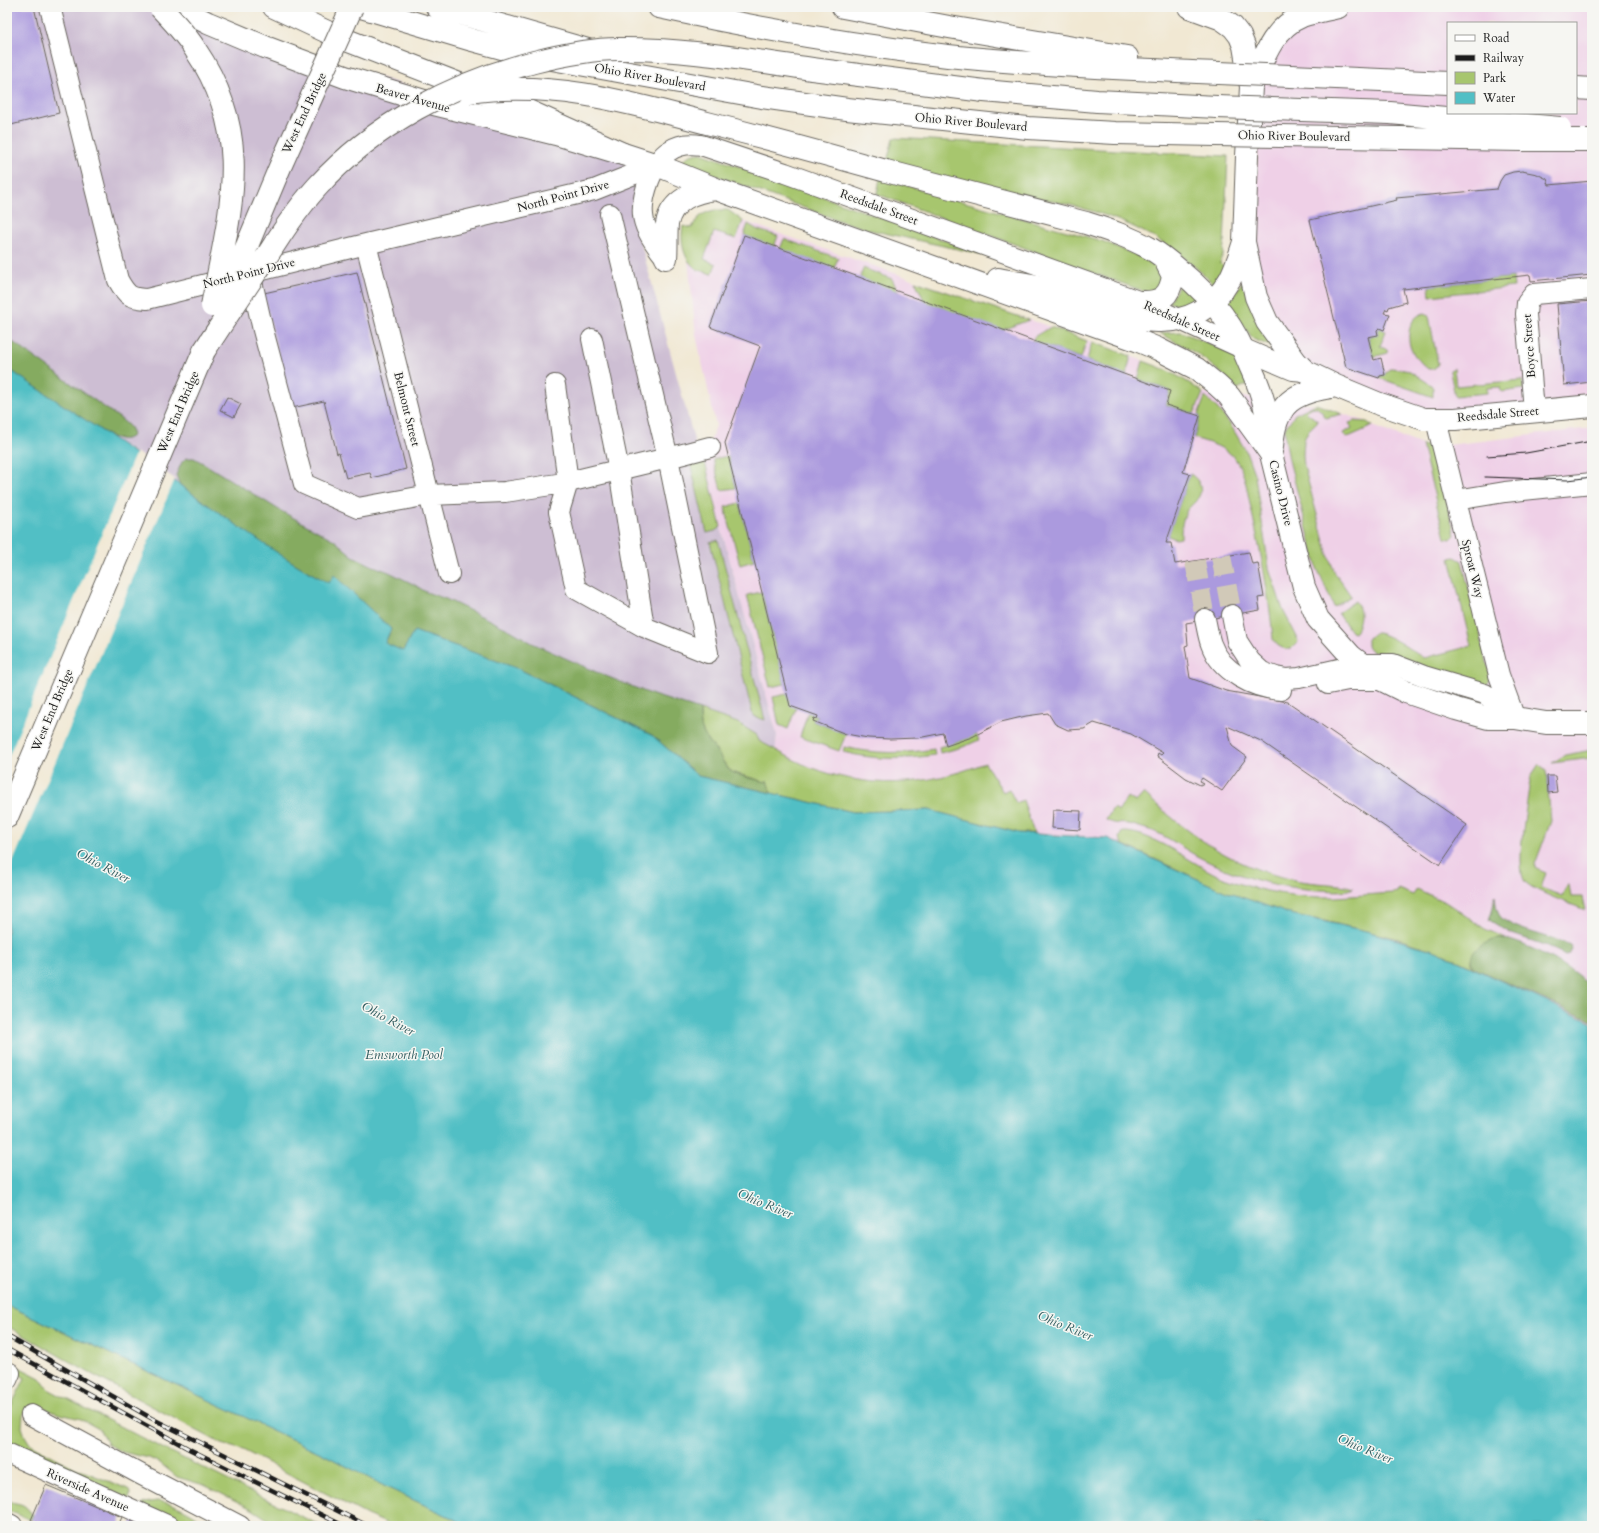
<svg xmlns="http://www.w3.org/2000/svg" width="1599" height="1533" font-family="Cardo,serif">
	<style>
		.built { fill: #efd0e7; fill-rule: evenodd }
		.industrial { fill: #cdbed3 }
		.green { fill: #a7c66e; stroke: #627145 }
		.forest { fill: #85ab61; stroke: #50643e }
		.water { fill: #51bfc5; stroke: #366e70 }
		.pier { fill: #f1e8d3 }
		.building { fill: #ab9ade }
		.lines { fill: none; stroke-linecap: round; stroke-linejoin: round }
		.minor-tunnel { stroke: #d1c9b8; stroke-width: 20; stroke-dasharray: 20 10; stroke-linecap: butt }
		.minor-casing { stroke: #67635c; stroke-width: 22 }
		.major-casing { stroke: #67635c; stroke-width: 24 }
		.highway-casing { stroke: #67635c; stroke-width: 24 }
		.minor { stroke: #fff; stroke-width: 20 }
		.major { stroke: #fff; stroke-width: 22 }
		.highway { stroke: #fff; stroke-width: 22 }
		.tram { stroke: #1c1c1c; stroke-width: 1 }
		.rail-casing { stroke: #1c1c1c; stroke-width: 4.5 }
		.rail { stroke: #f6f6f2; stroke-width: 3; stroke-dasharray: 9; stroke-linecap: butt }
		.highway-bridge-casing { stroke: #67635c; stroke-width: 24; stroke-linecap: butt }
		.highway-bridge { stroke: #fff; stroke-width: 22 }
		.labels { text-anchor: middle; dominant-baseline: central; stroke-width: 3; stroke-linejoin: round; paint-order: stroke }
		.street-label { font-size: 12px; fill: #1c1c1c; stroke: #f6f6f2 }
		.water-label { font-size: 13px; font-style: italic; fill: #315d60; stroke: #f6f6f2 }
	</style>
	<rect width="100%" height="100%" fill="#f6f6f2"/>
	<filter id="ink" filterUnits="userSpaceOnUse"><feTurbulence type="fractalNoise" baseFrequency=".025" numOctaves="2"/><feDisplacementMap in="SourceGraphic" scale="8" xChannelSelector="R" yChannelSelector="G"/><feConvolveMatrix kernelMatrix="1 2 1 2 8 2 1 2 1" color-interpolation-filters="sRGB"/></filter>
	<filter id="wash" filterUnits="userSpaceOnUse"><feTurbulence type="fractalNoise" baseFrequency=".012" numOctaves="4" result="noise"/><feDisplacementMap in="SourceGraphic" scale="16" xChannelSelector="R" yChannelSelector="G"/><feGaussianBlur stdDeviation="0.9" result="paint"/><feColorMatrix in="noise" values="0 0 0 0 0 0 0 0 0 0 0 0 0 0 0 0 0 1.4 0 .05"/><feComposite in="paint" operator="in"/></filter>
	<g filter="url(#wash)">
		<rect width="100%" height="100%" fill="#f1e8d3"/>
		<path class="built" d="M 1338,7 L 1592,7 L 1592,406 L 1455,419 L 1305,371 L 1251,278 L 1262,62 L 1273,39 ZM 1448,23 L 1576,23 L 1576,113 L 1448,113 Z
			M 715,210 L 728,210 L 743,221 L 1051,327 L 1160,367 L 1186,380 L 1203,393 L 1316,404 L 1367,422 L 1373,426 L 1422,445 L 1431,447 L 1592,428 L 1592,1023 L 1436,951 L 1366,931 L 1290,914 L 1177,870 L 1107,838 L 1019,833 L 771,793 L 777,735 L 703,461 L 716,426 L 696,335 L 688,260 L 685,252 L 682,232 L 683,226 L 692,228 L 699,217 L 708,211 Z"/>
		<path class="industrial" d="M 7,7 L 176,7 L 208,23 L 651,163 L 636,188 L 632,204 L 633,214 L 696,447 L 703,461 L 777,735 L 771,793 L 698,776 L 653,736 L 257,539 L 108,435 L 7,368 Z"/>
		<path class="green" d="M 893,138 L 1228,156 L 1224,244 L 1223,255 L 1220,263 L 1224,267 L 1214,285 C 1168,237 1116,214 1052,201 C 1036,198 1020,197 1004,194 C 965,185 926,173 887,162 Z
			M 701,153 L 985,255 L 870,230 L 835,219 L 681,163 C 687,155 692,154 701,153 Z
			M 880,178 L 1102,241 L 1150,261 L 1159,267 L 1163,283 L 1155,291 L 1143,291 L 877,194 Z
			M 715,210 L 728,210 L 743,221 L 736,239 L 714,232 L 704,259 L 716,264 L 712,274 C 706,272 699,271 694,267 C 683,258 680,239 683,226 L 692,228 C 697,217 704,212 715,210 Z
			M 748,224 L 758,230 L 778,236 L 774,247 L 744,235 Z
			M 784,239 L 838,258 L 834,269 L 780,249 Z
			M 863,268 L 892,279 L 899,293 L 860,278 Z
			M 1513,277 L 1514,287 L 1430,296 L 1429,286 Z
			M 915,281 L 1029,320 L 1002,330 L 925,302 Z
			M 1243,281 L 1273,347 L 1253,339 L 1230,305 L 1229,302 Z
			M 1181,283 L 1198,300 L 1181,307 L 1169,302 Z
			M 1425,313 L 1429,316 L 1438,364 L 1434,369 L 1428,369 C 1422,364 1414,356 1411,349 C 1406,336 1409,316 1425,313 Z
			M 1051,327 L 1087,341 L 1081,358 L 1032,341 L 1035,336 Z
			M 1379,328 L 1386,331 L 1380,346 L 1387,350 L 1388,353 L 1373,357 L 1368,337 L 1378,335 L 1377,330 Z
			M 1181,332 L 1235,354 L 1249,384 L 1237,389 L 1227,378 L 1199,355 L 1160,333 Z
			M 1092,342 L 1131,356 L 1126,375 L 1087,360 Z
			M 1143,361 C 1166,369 1184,378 1203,393 L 1194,414 L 1166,405 L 1170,391 L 1138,379 Z
			M 1392,368 L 1410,371 L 1431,385 L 1433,388 L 1433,397 L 1379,378 L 1380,376 L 1385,375 L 1385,373 L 1388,372 L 1388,370 Z
			M 1454,368 L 1456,386 L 1522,380 L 1524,389 L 1501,392 L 1500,387 L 1487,388 L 1487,393 L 1455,396 L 1450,372 L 1450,370 Z
			M 1205,397 L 1217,408 L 1230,424 L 1246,451 L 1255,476 L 1269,568 L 1283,610 L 1297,637 L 1298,642 L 1291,649 C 1284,650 1276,646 1273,639 C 1269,594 1260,548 1250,504 C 1247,489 1245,473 1236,460 C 1227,447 1209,443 1194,438 L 1200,416 L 1198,415 Z
			M 1316,404 L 1342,414 L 1326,418 C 1320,409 1315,402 1306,412 L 1318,421 L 1308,431 L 1304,440 L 1303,455 L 1304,466 L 1327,552 L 1335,573 L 1351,596 L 1334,607 L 1317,568 L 1289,460 L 1285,437 L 1285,428 L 1295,414 Z
			M 1355,421 L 1367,422 L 1373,426 L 1346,438 L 1343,433 L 1352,428 L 1349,423 Z
			M 1422,445 L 1431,447 L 1434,450 L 1455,535 L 1451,539 L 1445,538 Z
			M 703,454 L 721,527 L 715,531 L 707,533 L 689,458 Z
			M 728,456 L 736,488 L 721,490 L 713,459 Z
			M 1190,474 C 1199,479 1204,489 1198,498 C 1195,503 1190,506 1187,510 C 1182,520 1181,528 1181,538 L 1176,539 L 1168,536 Z
			M 740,503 L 754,561 L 740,565 L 725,507 Z
			M 718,540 L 765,720 L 753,716 L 710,542 Z
			M 1455,557 L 1462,561 L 1491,678 L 1487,685 L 1442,674 L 1392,653 L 1372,652 L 1367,646 L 1367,639 C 1370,636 1371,634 1375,633 C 1387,632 1413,652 1424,658 L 1471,646 L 1450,558 Z
			M 762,592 L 785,684 L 770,687 L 747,595 Z
			M 1355,601 C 1363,611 1360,620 1356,631 L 1354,633 L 1351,632 L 1338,613 Z
			M 787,694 L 796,708 L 788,729 L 779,725 L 773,697 Z
			M 700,710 L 738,723 L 757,735 L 759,741 C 775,749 791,759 807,766 C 868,790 925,787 985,763 L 1003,792 L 1009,789 L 1016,803 L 1023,800 L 1034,833 L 1019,833 L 929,810 L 854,812 L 771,793 L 767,781 L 766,782 L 731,772 L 706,739 L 701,727 Z
			M 808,712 L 818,716 L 817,719 L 813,721 L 846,734 L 839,751 L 800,737 Z
			M 976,734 L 979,740 L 963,747 L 940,753 L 939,747 L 960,741 Z
			M 844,747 C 874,754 904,754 934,749 L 935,755 C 904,760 874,760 843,752 Z
			M 1592,750 L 1592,758 L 1552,763 L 1565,755 Z
			M 1539,764 L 1546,770 L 1551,821 L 1534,867 L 1546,872 L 1541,888 L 1562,896 L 1567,885 L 1569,885 L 1571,897 L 1582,897 L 1585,910 C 1569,903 1538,893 1526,883 C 1514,871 1527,805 1529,787 L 1531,776 Z
			M 1144,793 C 1188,834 1230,865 1290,879 C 1303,882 1316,883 1329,884 C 1337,885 1346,885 1353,888 C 1344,893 1328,890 1317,890 C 1274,887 1234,876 1195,855 C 1181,847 1168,837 1153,831 C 1145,829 1137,826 1129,824 C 1119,823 1116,825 1106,820 L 1113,808 L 1119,811 L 1127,797 L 1136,802 Z
			M 1122,832 C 1151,830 1196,867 1224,878 C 1259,892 1298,898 1335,897 C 1355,896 1374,894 1393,893 L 1397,892 L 1398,889 L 1413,895 L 1417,889 L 1447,903 L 1485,929 L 1506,938 L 1498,938 L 1471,959 L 1471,964 L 1474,968 L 1436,951 L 1395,938 L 1325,921 L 1290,914 L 1224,891 L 1122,844 L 1119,838 Z
			M 7,1305 L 323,1454 L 386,1487 L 469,1526 L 393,1526 L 367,1515 L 243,1450 L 222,1444 L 86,1371 L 7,1326 Z
			M 7,1361 L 40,1378 L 48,1389 L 152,1443 L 321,1526 L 278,1526 L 252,1509 L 204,1485 L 177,1477 L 160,1463 L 149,1458 L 122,1452 L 113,1447 L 108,1444 L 99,1429 L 81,1419 L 56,1413 L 38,1405 L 33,1405 L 27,1409 L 23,1415 L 22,1427 L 25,1436 L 30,1444 L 75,1468 L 128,1489 L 130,1493 L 129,1499 L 7,1447 L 7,1414 L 25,1378 L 14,1371 L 7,1372 Z
			M 7,1498 C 12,1504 16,1502 23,1505 C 27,1507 30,1512 33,1515 L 31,1520 L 7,1510 Z
			M 157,1501 C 175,1503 194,1513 208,1526 L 188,1526 L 142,1505 L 145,1503 Z"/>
		<path class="forest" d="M 7,338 L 121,419 L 130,427 L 133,435 C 125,443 116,438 108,435 L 7,368 Z
			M 186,458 L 194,458 L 203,463 L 281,511 L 334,540 L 353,556 L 371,565 L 389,572 L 415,585 L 426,592 L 446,599 L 512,631 L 532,643 L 596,672 L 653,695 L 700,710 C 700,734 704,734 717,752 C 722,758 725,768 732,772 C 742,777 755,779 766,782 L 767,780 L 771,793 L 698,776 L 653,736 L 519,669 L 414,631 L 403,652 L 385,643 L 391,629 L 334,576 L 329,583 C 276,556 228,519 180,485 L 176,475 L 182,462 Z
			M 1495,896 C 1496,904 1496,914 1503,919 C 1515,930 1553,937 1570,945 L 1572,949 L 1569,954 L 1565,955 L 1547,946 L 1512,934 L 1489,920 L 1493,907 Z
			M 1498,938 C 1517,938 1568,965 1582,979 C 1585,982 1589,987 1592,991 L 1592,1021 L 1474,968 C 1463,952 1486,942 1498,938 Z"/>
		<path class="water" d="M 7,368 C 68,408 128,448 187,490 C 233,522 279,557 329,583 L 334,575 L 391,629 L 385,643 L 403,651 L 414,631 L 519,669 L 653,736 L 698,776 L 853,812 L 929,810 L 1019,833 L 1107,838 L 1224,891 L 1290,914 L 1366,931 L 1436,951 L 1592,1023 L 1592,1526 L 469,1526 L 386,1487 L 323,1454 L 7,1305 Z"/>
		<path class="pier" d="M 136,452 L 175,479 L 7,876 L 7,760 Z"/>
		<g id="blocks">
			<path class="building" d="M 7,7 L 34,7 L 59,113 L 7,126 Z
				M 1522,171 L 1537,174 L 1547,179 L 1549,185 L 1592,181 L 1592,275 L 1531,281 L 1530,275 L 1403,289 L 1406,302 L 1389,307 L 1388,310 L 1386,309 L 1384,313 L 1390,314 L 1384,330 L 1379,328 L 1377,330 L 1378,335 L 1368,337 L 1374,360 L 1381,358 L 1385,375 L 1380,376 L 1379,378 L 1346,367 L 1310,220 L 1397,200 L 1396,198 L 1497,189 L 1500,181 L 1504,175 L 1513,172 Z
				M 744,235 L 1170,391 L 1166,405 L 1200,416 L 1183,472 L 1190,474 L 1166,543 L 1171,543 L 1175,564 L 1249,552 L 1252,564 L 1258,563 L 1264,597 L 1258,598 L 1260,610 L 1186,623 L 1188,645 L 1185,646 L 1190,678 L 1226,691 L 1288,702 L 1467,825 L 1440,865 L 1261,741 L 1227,726 L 1232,746 L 1247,757 L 1222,791 L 1202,778 L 1200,781 L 1204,783 L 1200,785 L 1186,778 L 1157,756 L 1158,753 L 1161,755 L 1163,753 L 1131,734 L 1094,723 L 1084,729 L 1068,730 L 1055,724 L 1048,713 L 1026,716 L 1001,722 L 972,737 L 946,746 L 943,733 L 918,738 L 890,739 L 868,738 L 846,734 L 813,721 L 814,718 L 817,719 L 818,716 L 790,706 L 725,443 L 760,346 L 710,327 Z
				M 357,272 L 406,469 L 372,478 L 370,473 L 346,478 L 339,453 L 337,454 L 324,401 L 292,408 L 264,293 Z
				M 1592,301 L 1592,382 L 1564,385 L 1557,304 Z
				M 227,397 L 241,404 L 234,417 L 220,410 Z
				M 1547,776 L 1555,776 L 1557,792 L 1548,793 Z
				M 1053,810 L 1081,811 L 1080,830 L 1052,828 Z
				M 46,1485 L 122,1517 L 118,1526 L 46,1526 L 31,1520 Z
				M 133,1519 L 143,1524 L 142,1526 L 130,1526 Z"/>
		</g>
	</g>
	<g filter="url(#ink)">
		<use href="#blocks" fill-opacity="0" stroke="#67635c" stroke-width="1"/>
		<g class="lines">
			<path class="minor-tunnel" d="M 1221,556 L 1232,615
				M 1195,561 L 1205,619"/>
			<g class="minor-casing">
				<path id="minor" d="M 50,7 L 118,280 C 127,296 130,298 147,299 L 366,244 L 594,190 L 657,165
					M 366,244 L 449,574
					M 666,258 C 657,247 644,230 643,215 C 641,197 653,161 669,151 C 679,144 689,143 701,145 L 785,173 L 1141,302 L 1244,349 L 1293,370 L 1305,371
					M 250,273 L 263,330 L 304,484 L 358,508 L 429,495 L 505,492 L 564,483 L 668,458 L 710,447
					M 592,339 L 619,470 L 644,627 L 708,653 L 668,458 L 610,214
					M 555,385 L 568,482 L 559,512 L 576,589 L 644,627
					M 1534,411 L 1526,314 L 1527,303 L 1534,294 L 1592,289
					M 1436,420 L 1499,675 L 1514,716
					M 1456,500 L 1505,492 L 1592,483
					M 1232,615 L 1237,641 L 1250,661 L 1262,672 L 1276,677 L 1286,679 L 1299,678 L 1361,664 L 1393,664 L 1424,676 L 1485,694 L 1515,718
					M 1205,619 C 1207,627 1208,636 1211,644 C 1221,672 1253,688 1281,690
					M 1328,684 L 1348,680 L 1382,680
					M 7,1380 L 10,1373
					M 31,1415 L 140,1474 L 240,1526
					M 7,1453 L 169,1526"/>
			</g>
			<g class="major-casing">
				<path id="major" d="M 176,7 L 208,23 L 265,47 L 345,77 L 434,104 L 556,134 L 623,154 L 657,165 L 716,189 L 1139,341 L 1158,349 L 1197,369 L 1217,385 L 1229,396 L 1271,454 L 1304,587 L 1318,619 L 1351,656 L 1382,680 L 1406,692 L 1456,709 L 1488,718 L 1515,718 L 1546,723 L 1592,723
					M 1189,7 L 1222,19 L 1233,27 L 1240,36 L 1244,46 L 1251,87 L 1247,156 L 1244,242 L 1256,297 L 1267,322 L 1296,362 L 1305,371 L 1336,386 L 1377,403 L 1424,419 L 1455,419 L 1592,406
					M 1251,87 C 1263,60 1272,28 1302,16 C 1313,12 1326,10 1338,7
					M 666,258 C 667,247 666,235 667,224 C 671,200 695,191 716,189
					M 998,279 C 1010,282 1024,283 1037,286 C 1099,305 1185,358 1230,279 C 1236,267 1240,255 1244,242
					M 1272,447 C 1275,402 1294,392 1336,386
					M 7,1524 L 11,1526"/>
			</g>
			<g class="highway-casing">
				<path id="highway" d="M 274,7 L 336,36 L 526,110 L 623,154
					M 361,7 L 472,40 L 524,54 L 762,97 L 847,109 L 1028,128 L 1115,133 L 1216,135
					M 437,7 L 595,52
					M 659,7 C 754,28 851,45 948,56 C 1038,65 1128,69 1219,73
					M 843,7 L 949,27 L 1127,57
					M 812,69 L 984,91 L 1097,101 L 1217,107
					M 1291,76 L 1448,83
					M 1576,88 L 1592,89
					M 886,171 L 1086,223 C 1108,230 1130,237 1151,249 C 1161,255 1171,263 1180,271 C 1214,299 1235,327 1251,368 C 1257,381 1262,394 1265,408 C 1268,423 1269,439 1271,454
					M 1141,302 C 1161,303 1170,296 1173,276 L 1164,258
					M 7,817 L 204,351"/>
			</g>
			<use href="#minor" class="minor"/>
			<use href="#major" class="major"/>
			<use href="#highway" class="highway"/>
			<path class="tram" d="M 1487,456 L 1526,453 L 1592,441
				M 1485,477 L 1568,480 L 1592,477"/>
			<g class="rail-casing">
				<path id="rail" d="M 7,1336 L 151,1418 L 368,1526
					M 7,1349 L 191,1450 L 344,1526"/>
			</g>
			<use href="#rail" class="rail"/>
			<g class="highway-bridge-casing">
				<path id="highway-bridge" d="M 160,7 C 172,20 185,33 195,49 C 255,137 230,210 212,306
					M 1219,73 L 1291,76
					M 469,92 C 551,80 628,102 707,123 C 767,138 826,154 886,171
					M 1217,107 L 1390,113 L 1560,128
					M 1216,135 L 1522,140 L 1592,140
					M 223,303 L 280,167 L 352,7
					M 204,351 C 224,320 245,289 265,259 C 281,234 297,209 317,187 C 374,124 453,83 534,62 C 562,55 590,49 618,49 C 683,48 748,60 812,69"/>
			</g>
			<use href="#highway-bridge" class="highway-bridge"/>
		</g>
	</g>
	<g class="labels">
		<g class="street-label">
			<text transform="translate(650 77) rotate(10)">Ohio River Boulevard</text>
			<text transform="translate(413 98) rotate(16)">Beaver Avenue</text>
			<text transform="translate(304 113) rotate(-65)">West End Bridge</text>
			<text transform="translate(971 122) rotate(5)">Ohio River Boulevard</text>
			<text transform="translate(1294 136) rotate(1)">Ohio River Boulevard</text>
			<text transform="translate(563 196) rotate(-15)">North Point Drive</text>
			<text transform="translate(879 207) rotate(20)">Reedsdale Street</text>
			<text transform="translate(249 273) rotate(-14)">North Point Drive</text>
			<text transform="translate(1182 321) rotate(24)">Reedsdale Street</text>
			<text transform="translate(1529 346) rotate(-94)">Boyce Street</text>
			<text transform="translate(407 409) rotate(76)">Belmont Street</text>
			<text transform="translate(178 412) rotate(-67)">West End Bridge</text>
			<text transform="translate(1498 414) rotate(-5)">Reedsdale Street</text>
			<text transform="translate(1281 493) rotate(76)">Casino Drive</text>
			<text transform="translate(1473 569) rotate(76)">Sproat Way</text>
			<text transform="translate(52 710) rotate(-67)">West End Bridge</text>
			<text transform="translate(88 1490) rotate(24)">Riverside Avenue</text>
		</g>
		<g class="water-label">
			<text transform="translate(103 866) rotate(28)">Ohio River</text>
			<text transform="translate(388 1019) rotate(28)">Ohio River</text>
			<text x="404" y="1055">Emsworth Pool</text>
			<text transform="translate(765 1204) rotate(22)">Ohio River</text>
			<text transform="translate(1065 1326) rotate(22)">Ohio River</text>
			<text transform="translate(1365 1449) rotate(22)">Ohio River</text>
		</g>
	</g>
	<rect width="1599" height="1533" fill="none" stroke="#f6f6f2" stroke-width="24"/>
	<rect x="1447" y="22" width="130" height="92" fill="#f6f6f2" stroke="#9f9f9c"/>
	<rect x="1455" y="35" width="20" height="6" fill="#ffffff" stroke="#9f9f9c"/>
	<text x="1483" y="42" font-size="12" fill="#1c1c1c">Road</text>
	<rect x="1455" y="55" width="20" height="6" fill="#1c1c1c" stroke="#9f9f9c"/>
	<text x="1483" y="62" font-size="12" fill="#1c1c1c">Railway</text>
	<rect x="1455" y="72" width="20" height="12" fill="#a7c66e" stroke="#9f9f9c"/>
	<text x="1483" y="82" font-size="12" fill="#1c1c1c">Park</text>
	<rect x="1455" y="92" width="20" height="12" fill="#51bfc5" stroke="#9f9f9c"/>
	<text x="1483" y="102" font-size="12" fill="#1c1c1c">Water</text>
</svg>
